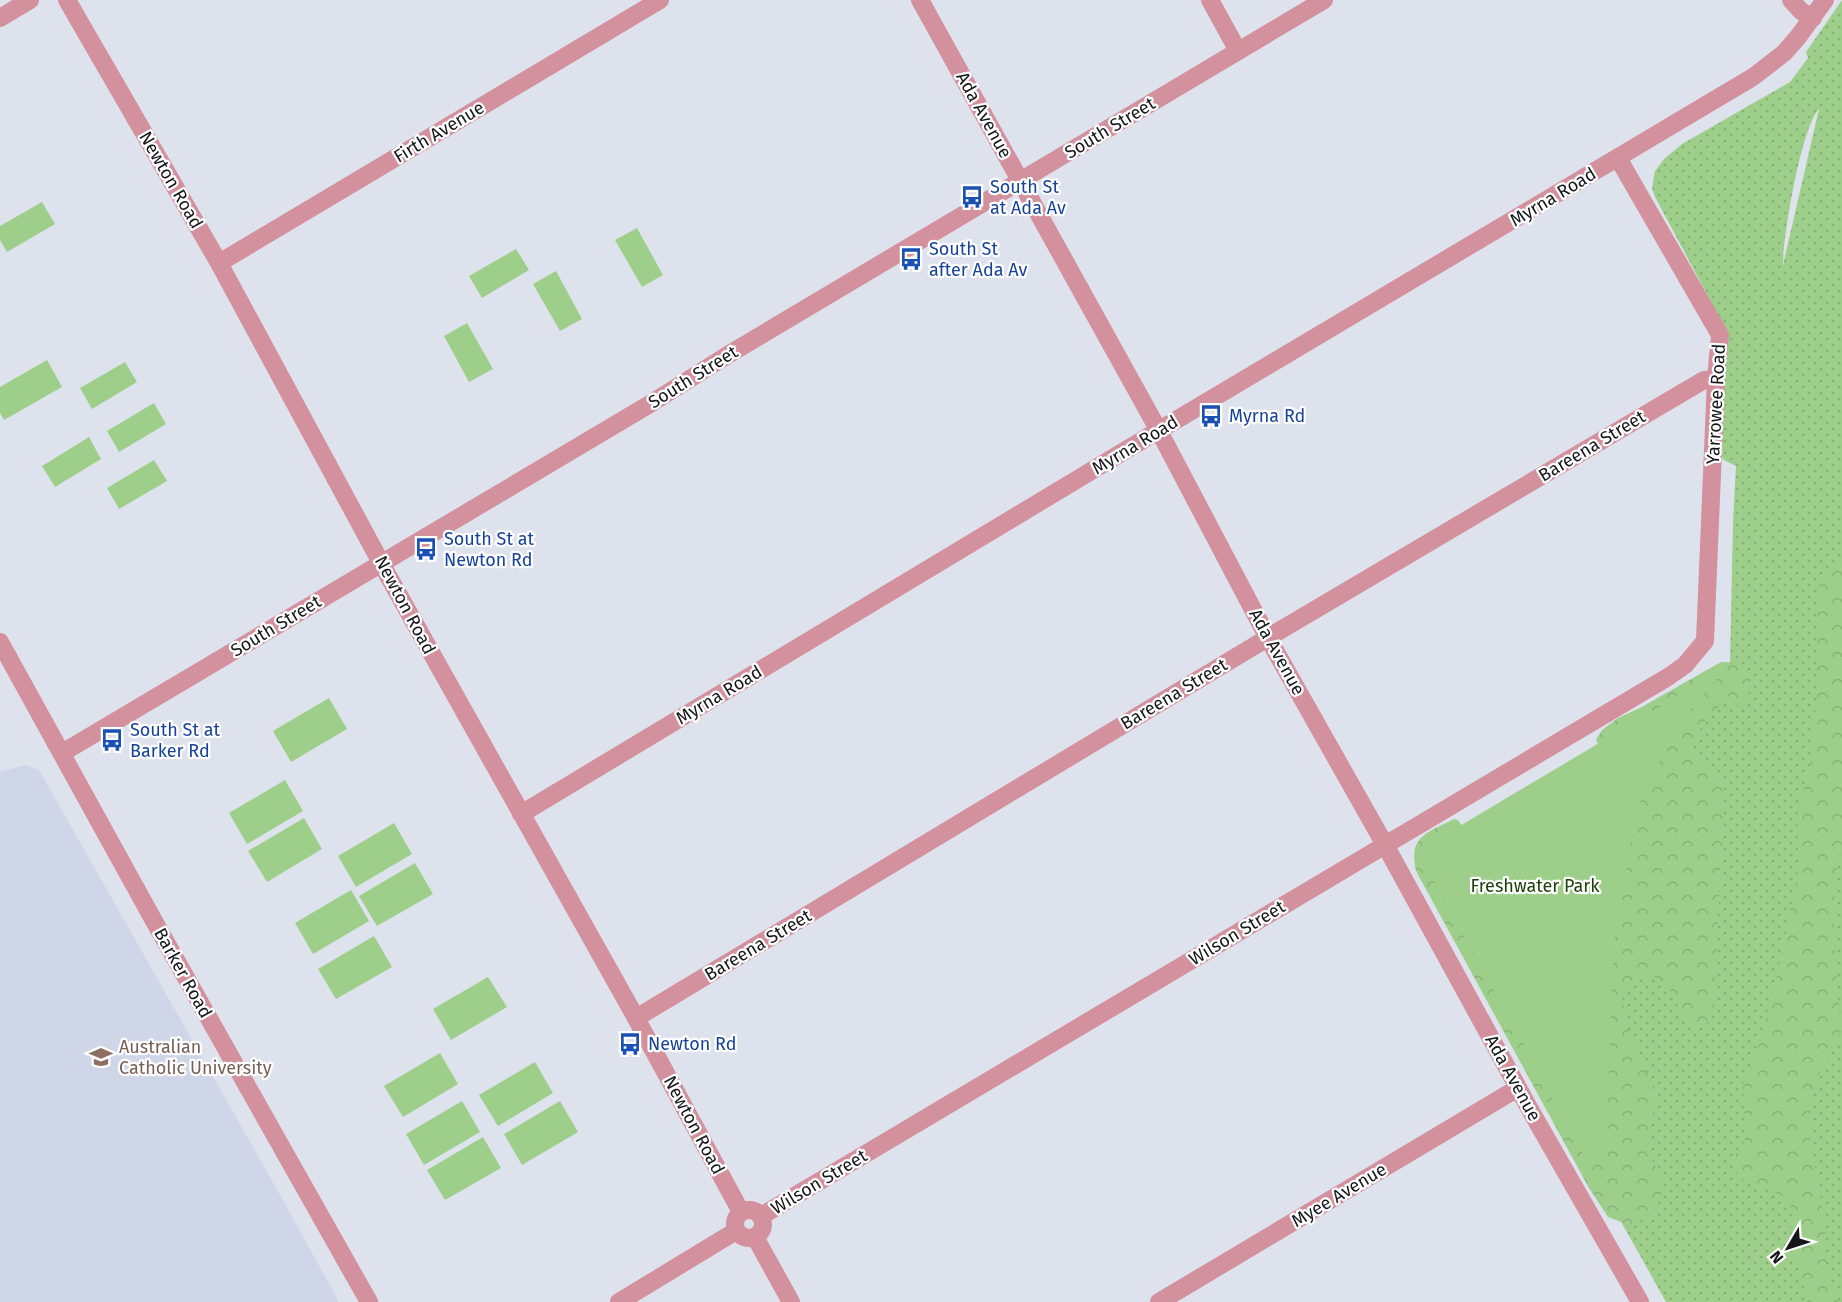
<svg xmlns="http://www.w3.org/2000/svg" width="1842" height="1302" font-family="'Fira Sans',sans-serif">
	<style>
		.built { fill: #cfd6e8 }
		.grass { fill: url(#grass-dots); fill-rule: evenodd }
		.forest { fill: url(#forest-crowns) }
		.park { fill: #9dcf8a }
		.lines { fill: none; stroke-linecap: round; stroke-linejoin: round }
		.minor { stroke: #d3909d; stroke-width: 18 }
		.labels { text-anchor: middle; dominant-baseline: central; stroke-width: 4.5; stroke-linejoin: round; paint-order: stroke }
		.street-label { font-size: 18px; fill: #141619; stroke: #fff }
		.transit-label { font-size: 18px; fill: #164399; stroke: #fff; text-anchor: start }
		.park-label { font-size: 18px; fill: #1d410a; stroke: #fff }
		.education-label { font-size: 18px; fill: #785e54; stroke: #fff; text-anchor: start }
	</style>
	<defs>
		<pattern id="grass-dots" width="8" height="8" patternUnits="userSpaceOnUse" patternTransform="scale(1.5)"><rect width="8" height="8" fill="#9dcf8a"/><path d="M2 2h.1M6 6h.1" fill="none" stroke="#86b176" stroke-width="1.8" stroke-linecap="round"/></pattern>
		<pattern id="forest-crowns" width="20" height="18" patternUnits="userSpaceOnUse" patternTransform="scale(1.5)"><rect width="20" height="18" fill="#9dcf8a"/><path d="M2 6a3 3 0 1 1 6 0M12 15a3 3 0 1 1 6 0" fill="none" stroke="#86b176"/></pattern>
	</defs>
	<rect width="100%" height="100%" fill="#dee2ed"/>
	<path class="built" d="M 25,765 L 39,770 L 288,1209 L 339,1302 L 0,1302 L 0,772 Z"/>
	<path class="grass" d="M 1842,0 L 1842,1302 L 1666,1302 L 1585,1157 L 1637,809 L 1730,665 L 1733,521 L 1736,466 L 1724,460 L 1720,456 L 1724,326 L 1655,197 L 1652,188 L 1655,171 L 1664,159 L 1682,144 L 1790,82 L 1808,58 L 1806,52 ZM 1819,109 L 1783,265 C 1783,237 1801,128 1819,109 Z"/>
	<path class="forest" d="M 1842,557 L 1842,841 L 1835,879 L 1834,903 L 1834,944 L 1841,1031 L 1833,1050 L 1819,1073 L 1810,1102 L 1810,1139 L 1825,1222 L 1825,1254 L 1830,1278 L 1839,1302 L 1808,1302 L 1790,1236 L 1792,1210 L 1788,1201 L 1780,1194 L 1740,1178 L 1734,1169 L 1733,1159 L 1745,1139 L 1743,1083 L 1759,1045 L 1766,1017 L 1778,971 L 1799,866 L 1797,816 L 1810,766 L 1816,701 L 1816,609 L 1820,583 Z
		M 1721,662 L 1741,663 C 1752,677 1751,685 1746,702 L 1736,706 L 1727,702 C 1706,711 1700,728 1693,749 L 1721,782 L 1724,810 L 1713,1013 L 1705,1026 C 1681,1027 1679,1001 1667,987 C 1664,983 1659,980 1655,977 L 1642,978 L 1622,994 L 1626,1025 L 1659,1098 C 1653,1114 1646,1129 1648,1147 C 1649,1158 1659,1169 1662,1180 C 1667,1197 1648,1223 1630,1224 C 1623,1224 1615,1219 1608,1217 L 1589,1188 L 1416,871 C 1408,836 1427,833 1454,819 L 1458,820 L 1466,832 L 1600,748 L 1596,740 L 1602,730 L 1618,718 L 1640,708 Z"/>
	<path class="park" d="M 42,202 L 55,224 L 7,252 L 0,240 L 0,226 Z
		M 637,228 L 663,275 L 642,287 L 615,240 Z
		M 516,249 L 529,270 L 482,298 L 469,276 Z
		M 556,271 L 582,319 L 560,331 L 533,284 Z
		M 467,323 L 493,369 L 469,382 L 444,336 Z
		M 47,360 L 62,387 L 4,420 L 0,413 L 0,387 Z
		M 125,362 L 137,382 L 92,409 L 80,388 Z
		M 154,403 L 166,424 L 119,452 L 107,431 Z
		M 89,437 L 101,459 L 55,487 L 42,466 Z
		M 154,460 L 167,481 L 119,509 L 107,488 Z
		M 1730,665 L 1679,721 L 1637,809 L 1614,942 L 1606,1145 L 1585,1157 L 1421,858 L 1423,848 Z
		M 329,698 L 347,729 L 291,762 L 273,731 Z
		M 285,780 L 303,811 L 247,844 L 229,813 Z
		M 304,818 L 322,849 L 267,882 L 248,851 Z
		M 394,823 L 412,854 L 356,887 L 338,856 Z
		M 415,863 L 433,894 L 377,926 L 359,896 Z
		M 351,890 L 369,921 L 313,954 L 295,923 Z
		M 374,936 L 392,967 L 336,999 L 318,969 Z
		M 488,977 L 507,1007 L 451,1040 L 433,1009 Z
		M 440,1053 L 458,1084 L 403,1117 L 384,1086 Z
		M 535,1062 L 553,1093 L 498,1126 L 479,1095 Z
		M 462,1101 L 480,1132 L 424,1165 L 406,1134 Z
		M 560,1101 L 578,1132 L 522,1165 L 504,1134 Z
		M 483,1137 L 501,1168 L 445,1200 L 427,1170 Z"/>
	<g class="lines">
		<path class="minor" d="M 67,0 L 219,263 L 386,572 L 636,1018 L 741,1212
			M 920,0 L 1159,431 L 1268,638 L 1389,852 L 1528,1106 L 1640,1302
			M 1210,0 L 1238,51
			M 1791,0 L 1801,11 L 1813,18
			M 0,18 L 30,0
			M 219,263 L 660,0
			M 0,642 L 154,921 L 369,1302
			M 62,753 L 650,404 L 726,356 L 1324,0
			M 521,814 L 1151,435 L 1753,77 L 1784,53 L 1798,37 L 1825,0
			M 636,1018 L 1279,631 L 1704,380 L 1716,379
			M735 1224a14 14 0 1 1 28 0a14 14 0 1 1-28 0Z
			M 761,1216 L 1668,677 L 1685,665 L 1705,641 L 1716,379 L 1720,335 L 1618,158
			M 755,1237 L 791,1302
			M 619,1302 L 736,1231
			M 1159,1302 L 1518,1088"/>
	</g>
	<defs>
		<g id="bus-bare" transform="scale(1.8)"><path d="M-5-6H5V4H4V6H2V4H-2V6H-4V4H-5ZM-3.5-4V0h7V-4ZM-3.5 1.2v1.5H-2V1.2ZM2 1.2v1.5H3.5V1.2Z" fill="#1a4fb4" stroke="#fff" stroke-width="2.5" paint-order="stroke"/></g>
		<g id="university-bare" transform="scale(1.8)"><path d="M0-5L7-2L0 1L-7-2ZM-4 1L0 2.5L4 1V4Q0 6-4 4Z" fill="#8d6e63" stroke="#fff" stroke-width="2.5" paint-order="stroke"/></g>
	</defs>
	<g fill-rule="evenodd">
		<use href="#bus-bare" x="972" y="197"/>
		<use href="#bus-bare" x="911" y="259"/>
		<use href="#bus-bare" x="1211" y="416"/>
		<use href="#bus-bare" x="426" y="549"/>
		<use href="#bus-bare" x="112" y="740"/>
		<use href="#bus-bare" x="630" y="1044"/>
		<use href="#university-bare" x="101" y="1057"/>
	</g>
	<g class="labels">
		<g class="street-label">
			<text transform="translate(984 115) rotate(61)">Ada Avenue</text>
			<text transform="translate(1110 128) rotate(-31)">South Street</text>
			<text transform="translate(439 132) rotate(-31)">Firth Avenue</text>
			<text transform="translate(171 180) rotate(60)">Newton Road</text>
			<text transform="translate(1553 197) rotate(-31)">Myrna Road</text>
			<text transform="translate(693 377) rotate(-32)">South Street</text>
			<text transform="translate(1716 404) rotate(-87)">Yarrowee Road</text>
			<text transform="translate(1135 445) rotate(-31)">Myrna Road</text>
			<text transform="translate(1592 446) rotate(-31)">Bareena Street</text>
			<text transform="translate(405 605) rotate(62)">Newton Road</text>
			<text transform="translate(276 626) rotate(-31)">South Street</text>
			<text transform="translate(1277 652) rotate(61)">Ada Avenue</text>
			<text transform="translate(1174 694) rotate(-31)">Bareena Street</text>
			<text transform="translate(719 695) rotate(-31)">Myrna Road</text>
			<text transform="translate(1237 933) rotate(-31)">Wilson Street</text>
			<text transform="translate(758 945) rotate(-31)">Bareena Street</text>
			<text transform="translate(183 973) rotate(61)">Barker Road</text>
			<text transform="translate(1513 1078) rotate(61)">Ada Avenue</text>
			<text transform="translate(694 1125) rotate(62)">Newton Road</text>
			<text transform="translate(819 1182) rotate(-31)">Wilson Street</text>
			<text transform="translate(1339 1195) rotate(-31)">Myee Avenue</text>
		</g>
		<g class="transit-label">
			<text x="990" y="187">South St<tspan x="990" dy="21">at Ada Av</tspan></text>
			<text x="929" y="249">South St<tspan x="929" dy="21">after Ada Av</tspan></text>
			<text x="1229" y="416">Myrna Rd</text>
			<text x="444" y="539">South St at<tspan x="444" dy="21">Newton Rd</tspan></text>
			<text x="130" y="730">South St at<tspan x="130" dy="21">Barker Rd</tspan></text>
			<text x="648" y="1044">Newton Rd</text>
		</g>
		<g class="park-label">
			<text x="1535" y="886">Freshwater Park</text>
		</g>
		<g class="education-label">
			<text x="119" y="1047">Australian<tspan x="119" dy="21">Catholic University</tspan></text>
		</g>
	</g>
	<g transform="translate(1788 1248) rotate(231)" stroke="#ffffff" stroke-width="4.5" paint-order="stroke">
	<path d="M0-4.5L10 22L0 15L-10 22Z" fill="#141619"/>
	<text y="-9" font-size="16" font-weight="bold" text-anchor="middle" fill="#141619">N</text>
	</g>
</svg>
